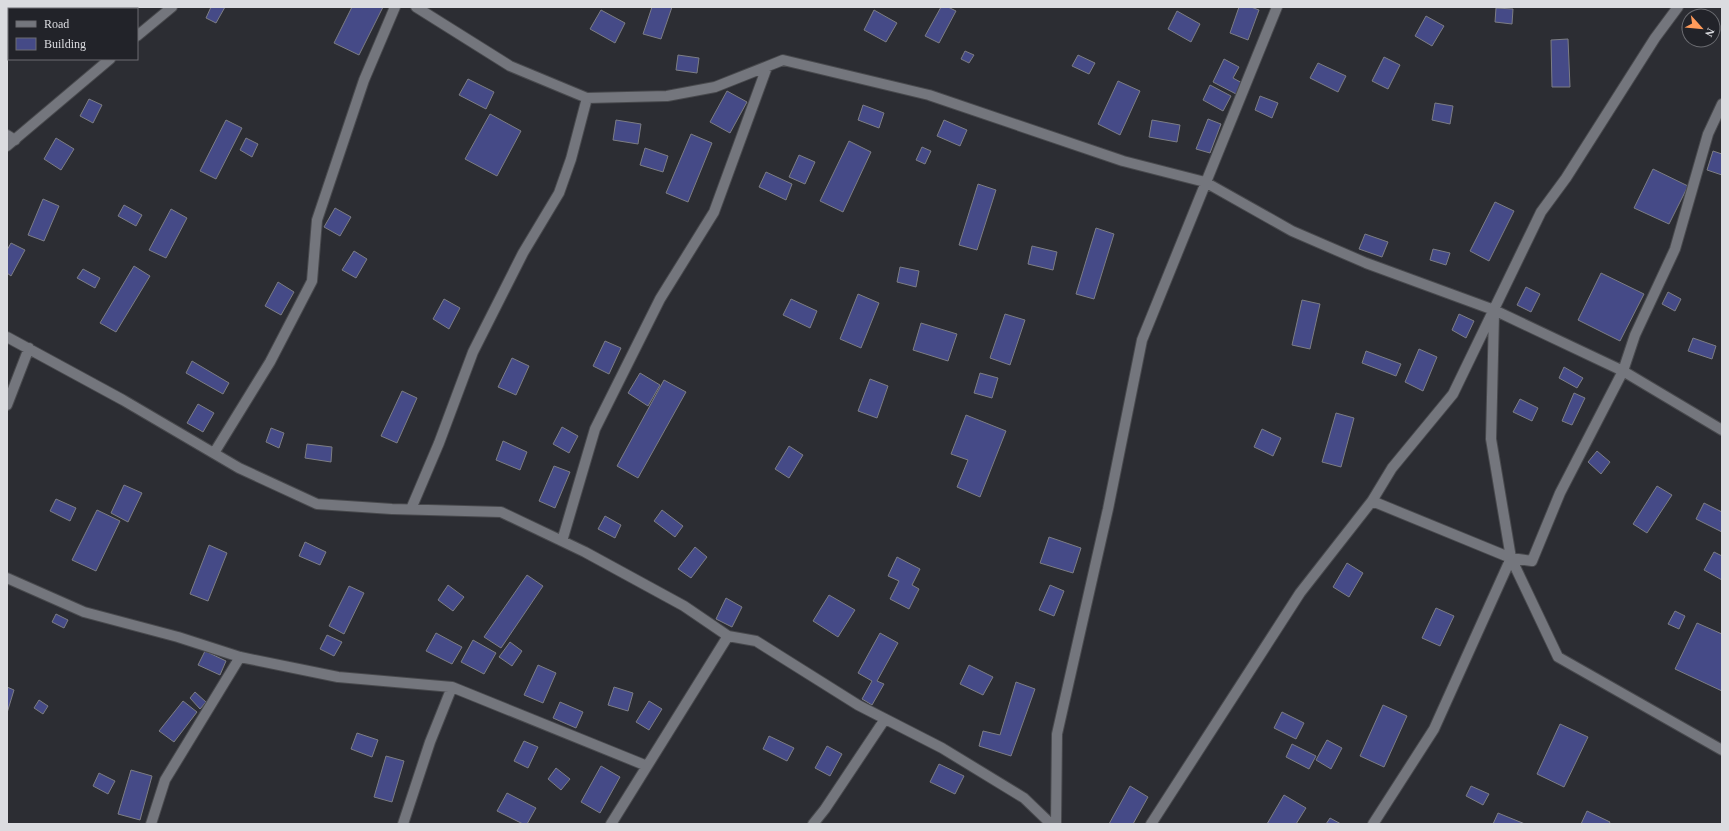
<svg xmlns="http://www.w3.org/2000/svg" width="1729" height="831" font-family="Georgia,serif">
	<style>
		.building { fill: #454a87; stroke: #7c7d84 }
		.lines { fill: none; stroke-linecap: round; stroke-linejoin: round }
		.street-casing { stroke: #48494d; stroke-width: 12 }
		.secondary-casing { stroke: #48494d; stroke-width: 12 }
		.street { stroke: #74767d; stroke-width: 10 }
		.secondary { stroke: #74767d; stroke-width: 10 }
	</style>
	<rect width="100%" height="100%" fill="#2c2d33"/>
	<path class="building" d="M 211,7 L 225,7 L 216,23 L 206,18 Z
		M 352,7 L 383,7 L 359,55 L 334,43 Z
		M 652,7 L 672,7 L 661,39 L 643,34 Z
		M 941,7 L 948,7 L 956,11 L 939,43 L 925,36 Z
		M 1239,7 L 1251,7 L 1259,10 L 1248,40 L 1230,33 Z
		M 1496,8 L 1513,9 L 1512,24 L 1495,22 Z
		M 601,10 L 625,23 L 615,43 L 590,29 Z
		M 874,10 L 897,23 L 886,42 L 864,30 Z
		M 1177,11 L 1200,24 L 1191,42 L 1168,29 Z
		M 1426,16 L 1444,26 L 1432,46 L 1415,36 Z
		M 1568,39 L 1570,87 L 1552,87 L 1551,40 Z
		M 965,51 L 974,55 L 969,63 L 961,59 Z
		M 678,55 L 699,58 L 697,73 L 676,70 Z
		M 1078,55 L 1095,63 L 1089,74 L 1072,66 Z
		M 1384,57 L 1400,65 L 1388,89 L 1372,81 Z
		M 1224,59 L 1239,67 L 1233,78 L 1244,84 L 1238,95 L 1213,82 Z
		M 1318,63 L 1346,76 L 1338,92 L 1310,78 Z
		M 468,79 L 494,92 L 486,109 L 459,95 Z
		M 1118,81 L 1140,91 L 1120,135 L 1098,124 Z
		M 1210,85 L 1231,96 L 1223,111 L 1203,100 Z
		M 727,91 L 747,102 L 730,133 L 710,122 Z
		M 1260,96 L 1278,103 L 1272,118 L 1255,110 Z
		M 89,99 L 102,105 L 93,123 L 80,116 Z
		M 1435,103 L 1453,106 L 1450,124 L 1432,120 Z
		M 863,105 L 884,113 L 879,128 L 858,120 Z
		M 490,114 L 521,131 L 497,176 L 465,159 Z
		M 1208,119 L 1221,124 L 1210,153 L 1196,149 Z
		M 226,120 L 242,128 L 216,179 L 200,171 Z
		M 616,120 L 641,124 L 638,144 L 613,140 Z
		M 944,120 L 967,130 L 960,146 L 937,136 Z
		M 1152,120 L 1180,125 L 1177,142 L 1149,137 Z
		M 691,134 L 712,143 L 688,202 L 666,193 Z
		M 56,138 L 74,149 L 61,170 L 44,159 Z
		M 246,138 L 258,144 L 252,157 L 240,150 Z
		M 849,141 L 871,152 L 843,212 L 820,201 Z
		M 922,147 L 931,151 L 925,164 L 916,160 Z
		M 645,148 L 668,156 L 663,172 L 640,165 Z
		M 1713,151 L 1722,154 L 1722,175 L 1707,170 Z
		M 799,155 L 815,162 L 805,184 L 789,177 Z
		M 1653,169 L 1688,186 L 1669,224 L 1634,208 Z
		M 766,172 L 792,184 L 786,200 L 759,187 Z
		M 978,184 L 996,190 L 977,250 L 959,245 Z
		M 43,199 L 59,206 L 44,241 L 28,235 Z
		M 1495,202 L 1514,211 L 1489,261 L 1470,251 Z
		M 124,205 L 142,215 L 136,226 L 118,216 Z
		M 335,208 L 351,217 L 340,236 L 324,227 Z
		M 171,209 L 187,218 L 166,258 L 149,250 Z
		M 1096,228 L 1114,234 L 1094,299 L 1076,294 Z
		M 1365,234 L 1388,242 L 1382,257 L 1359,249 Z
		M 11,243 L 25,250 L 11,276 L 7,273 L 7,250 Z
		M 1032,246 L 1057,252 L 1053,270 L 1028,264 Z
		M 1433,249 L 1450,253 L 1446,265 L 1430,260 Z
		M 354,251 L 367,259 L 356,278 L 342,270 Z
		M 134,266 L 150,276 L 116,332 L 100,323 Z
		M 900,267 L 919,271 L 916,287 L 897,282 Z
		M 83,269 L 100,278 L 95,288 L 77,278 Z
		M 1601,273 L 1644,294 L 1620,341 L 1578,320 Z
		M 278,282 L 294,292 L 281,315 L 265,306 Z
		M 1526,287 L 1540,294 L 1531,312 L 1517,305 Z
		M 1668,292 L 1681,299 L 1675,311 L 1662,304 Z
		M 858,294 L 879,303 L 861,348 L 840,339 Z
		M 444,299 L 460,308 L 449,329 L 433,319 Z
		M 791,299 L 817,311 L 810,328 L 783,315 Z
		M 1302,300 L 1320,304 L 1310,349 L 1292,345 Z
		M 1005,314 L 1025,320 L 1010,365 L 990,358 Z
		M 1459,314 L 1474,321 L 1466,338 L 1452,330 Z
		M 921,323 L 957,334 L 948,361 L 913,350 Z
		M 1693,338 L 1716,346 L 1712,359 L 1688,351 Z
		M 605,341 L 621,348 L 609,374 L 593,366 Z
		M 1419,349 L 1437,357 L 1423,391 L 1405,382 Z
		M 1366,351 L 1401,364 L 1396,376 L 1362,363 Z
		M 512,358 L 529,366 L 516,395 L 498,387 Z
		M 192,361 L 229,383 L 223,394 L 186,373 Z
		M 1564,367 L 1583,378 L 1577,388 L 1559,378 Z
		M 640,373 L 660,385 L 648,406 L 628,393 Z
		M 980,373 L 998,378 L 992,398 L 974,393 Z
		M 870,379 L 888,386 L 877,418 L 858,411 Z
		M 664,380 L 686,392 L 638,478 L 617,466 Z
		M 402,391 L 417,398 L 397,443 L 381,436 Z
		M 1574,393 L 1585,398 L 1572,425 L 1562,421 Z
		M 1520,399 L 1538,408 L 1532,421 L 1513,412 Z
		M 198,404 L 214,413 L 203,432 L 187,423 Z
		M 1336,413 L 1354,418 L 1341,467 L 1322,462 Z
		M 966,415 L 1006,431 L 980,497 L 957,487 L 968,460 L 951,454 Z
		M 562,427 L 578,436 L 569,453 L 553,444 Z
		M 271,428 L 284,433 L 279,448 L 266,442 Z
		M 1262,429 L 1281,438 L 1273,456 L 1254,447 Z
		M 503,441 L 527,452 L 520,470 L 496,460 Z
		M 307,444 L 332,447 L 331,462 L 305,458 Z
		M 789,446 L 803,455 L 789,478 L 775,469 Z
		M 1597,451 L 1610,462 L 1601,474 L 1588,462 Z
		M 554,466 L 570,472 L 555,508 L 539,501 Z
		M 124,485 L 142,493 L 128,522 L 111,513 Z
		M 1657,486 L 1672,495 L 1647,533 L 1633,524 Z
		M 56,499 L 76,508 L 70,521 L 50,511 Z
		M 1704,503 L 1722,512 L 1722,532 L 1696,519 Z
		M 97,510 L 120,521 L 96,571 L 72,560 Z
		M 662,510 L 683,526 L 675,537 L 654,521 Z
		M 605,516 L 621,525 L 615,538 L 598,529 Z
		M 1049,537 L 1081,548 L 1073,573 L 1040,563 Z
		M 305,542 L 326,552 L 320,565 L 299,556 Z
		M 209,545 L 227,553 L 208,601 L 190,594 Z
		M 695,547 L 707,557 L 691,578 L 678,569 Z
		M 1714,552 L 1722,556 L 1722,580 L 1704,570 Z
		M 897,557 L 920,569 L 912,585 L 919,589 L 909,609 L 890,599 L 899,581 L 888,576 Z
		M 1347,563 L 1363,573 L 1349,597 L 1333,587 Z
		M 527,575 L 543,586 L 501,648 L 484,637 Z
		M 448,585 L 464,597 L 453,611 L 438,600 Z
		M 1050,585 L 1064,591 L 1054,616 L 1039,610 Z
		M 349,586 L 364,593 L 344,634 L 329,626 Z
		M 829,595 L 855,610 L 838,637 L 813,621 Z
		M 726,598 L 742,607 L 732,627 L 716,619 Z
		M 1436,608 L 1454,616 L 1440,646 L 1422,638 Z
		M 1675,611 L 1685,616 L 1679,629 L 1668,624 Z
		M 56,614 L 68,620 L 64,628 L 52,622 Z
		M 1697,623 L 1722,634 L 1722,691 L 1675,669 Z
		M 436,633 L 462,647 L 452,664 L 426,651 Z
		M 880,633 L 898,643 L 877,681 L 884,684 L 872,705 L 862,699 L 872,681 L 858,673 Z
		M 327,635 L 342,642 L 334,656 L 320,649 Z
		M 473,640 L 496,653 L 484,674 L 461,662 Z
		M 510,642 L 522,651 L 512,666 L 499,657 Z
		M 205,651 L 226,661 L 220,675 L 198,665 Z
		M 538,665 L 556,673 L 543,703 L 524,695 Z
		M 969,665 L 993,677 L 983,695 L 960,684 Z
		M 1016,682 L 1035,689 L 1011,756 L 979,746 L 983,731 L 1000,735 Z
		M 7,687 L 14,690 L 7,713 Z
		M 614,687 L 633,693 L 628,711 L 608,705 Z
		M 195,692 L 206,702 L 200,709 L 190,698 Z
		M 39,700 L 48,706 L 43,714 L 34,708 Z
		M 183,701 L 197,712 L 174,742 L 159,731 Z
		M 649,701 L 662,709 L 649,730 L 636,722 Z
		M 560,702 L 583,712 L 576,728 L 553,718 Z
		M 1383,705 L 1407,716 L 1384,767 L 1360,756 Z
		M 1282,712 L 1304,723 L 1296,739 L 1274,728 Z
		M 1560,724 L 1588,737 L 1564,787 L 1537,774 Z
		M 357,733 L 378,740 L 372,757 L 351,749 Z
		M 769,736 L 794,748 L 787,761 L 763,749 Z
		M 1327,740 L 1342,748 L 1331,769 L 1316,760 Z
		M 524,741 L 538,747 L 528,768 L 514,761 Z
		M 1292,744 L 1316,756 L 1309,769 L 1286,757 Z
		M 827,746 L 842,754 L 830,776 L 815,768 Z
		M 386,756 L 404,761 L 392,802 L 374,797 Z
		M 939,764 L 964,776 L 955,794 L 930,782 Z
		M 601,766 L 620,777 L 600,813 L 581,802 Z
		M 556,768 L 570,779 L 561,790 L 548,779 Z
		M 131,770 L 152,776 L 140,820 L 118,814 Z
		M 99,773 L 115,781 L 108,794 L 93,786 Z
		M 1130,786 L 1148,797 L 1133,824 L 1109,824 Z
		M 1471,786 L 1489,794 L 1483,805 L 1466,796 Z
		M 507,793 L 536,808 L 527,824 L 523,824 L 497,811 Z
		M 1284,795 L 1306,808 L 1296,824 L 1267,824 Z
		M 1587,811 L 1610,822 L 1609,824 L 1581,824 Z
		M 1498,813 L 1525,824 L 1493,824 Z
		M 1330,818 L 1341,824 L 1326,824 Z"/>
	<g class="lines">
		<g class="street-casing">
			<path id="street" d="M 416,7 L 510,66 L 587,98 L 667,96 L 715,87 L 783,60 L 929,95 L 1123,161 L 1205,182 L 1292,231 L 1366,263 L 1494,310 L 1623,371 L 1722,430
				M 7,135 L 15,140
				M 1494,314 L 1491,439 L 1511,558 L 1558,657 L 1722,750
				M 7,337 L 123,400 L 239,468 L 317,504 L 392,509 L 501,512 L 562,541 L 585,552 L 684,606 L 728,636 L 756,641 L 858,705 L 942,748 L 1024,798 L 1051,824
				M 7,405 L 29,348
				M 214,453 L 270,362 L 312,281 L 317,220 L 364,80 L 395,7
				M 1372,501 L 1511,558 L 1532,561 L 1560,493 L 1623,371 L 1635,335 L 1675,249 L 1708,134 L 1722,104
				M 411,509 L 439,443 L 473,352 L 523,253 L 559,193 L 571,159 L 587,98
				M 562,541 L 595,429 L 660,299 L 714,212 L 767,67
				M 7,578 L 84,612 L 178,637 L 240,657 L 338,677 L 452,687 L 647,766
				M 151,824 L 165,780 L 240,657
				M 403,824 L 430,742 L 452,687
				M 611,824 L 728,636
				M 813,824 L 825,809 L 885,719
				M 1056,824 L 1057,734 L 1108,509 L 1142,340 L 1277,7
				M 1151,824 L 1300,593 L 1372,501 L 1392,468 L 1453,394 L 1541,212 L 1566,178 L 1655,38 L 1678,7
				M 1373,824 L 1434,729 L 1511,558"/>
		</g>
		<g class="secondary-casing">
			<path id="secondary" d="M 137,36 L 172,7
				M 7,146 L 110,59"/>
		</g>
		<use href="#street" class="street"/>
		<use href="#secondary" class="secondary"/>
	</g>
	<rect width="1729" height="831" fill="none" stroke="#dbdce0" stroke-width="16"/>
	<rect x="8" y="8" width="130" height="52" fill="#222329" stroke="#6c6d72"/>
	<rect x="16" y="21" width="20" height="6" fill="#74767d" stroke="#6c6d72"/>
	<text x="44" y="28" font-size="12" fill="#dbdce0">Road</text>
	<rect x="16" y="38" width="20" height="12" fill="#454a87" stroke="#6c6d72"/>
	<text x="44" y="48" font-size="12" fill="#dbdce0">Building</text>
	<g transform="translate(1701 28) rotate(117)"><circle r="19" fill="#222329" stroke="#6c6d72"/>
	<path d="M0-3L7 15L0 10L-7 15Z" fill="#ff9b5b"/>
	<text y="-6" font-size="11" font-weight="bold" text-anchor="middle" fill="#dbdce0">N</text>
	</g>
</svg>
